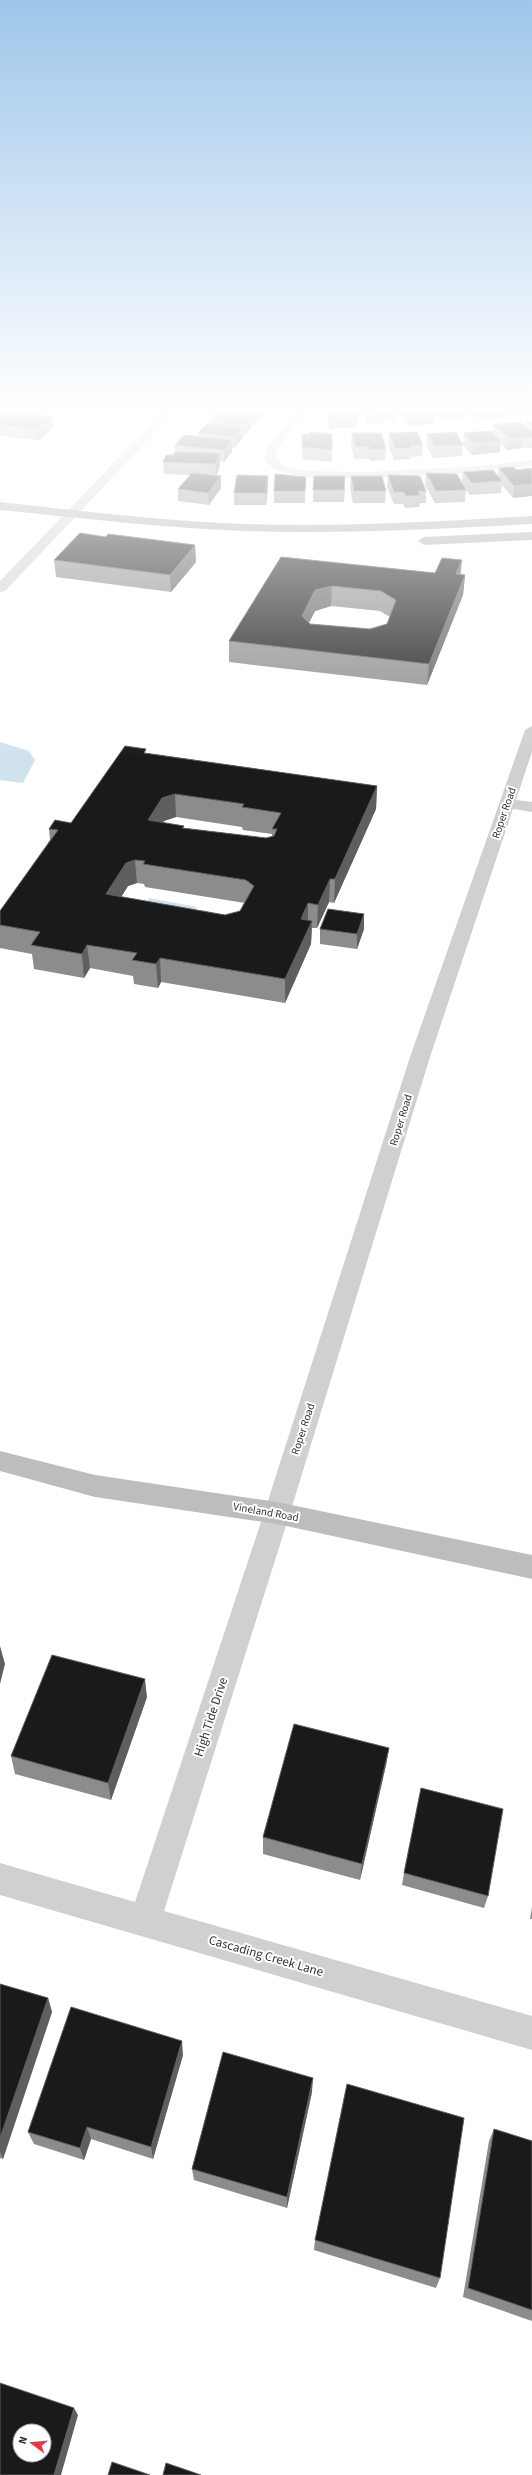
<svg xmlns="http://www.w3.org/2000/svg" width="532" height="2475" font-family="'Source Sans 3',sans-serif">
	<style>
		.water { fill: #cfe2ee }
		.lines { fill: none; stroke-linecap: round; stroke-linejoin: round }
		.minor { fill: #d0d0d0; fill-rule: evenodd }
		.tertiary { fill: #d0d0d0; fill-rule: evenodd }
		.secondary { fill: #bdbdbd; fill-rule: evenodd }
		.primary { fill: #ababab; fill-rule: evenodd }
		.wall { fill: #8c8c8c; fill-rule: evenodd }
		.shaded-wall { fill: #5f5f5f }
		.building { fill: #1a1a1a; stroke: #5f5f5f; fill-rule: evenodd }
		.labels { text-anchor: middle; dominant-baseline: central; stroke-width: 4; stroke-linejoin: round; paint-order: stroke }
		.street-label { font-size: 11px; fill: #333; stroke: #fff }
		.near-street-label { font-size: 13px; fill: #333; stroke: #fff }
	</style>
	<rect width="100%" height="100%" fill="#fff"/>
	<path class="water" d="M 0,742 L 29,751 L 35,760 L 23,783 L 0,780 Z
		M 149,898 L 197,907 L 189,920 L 140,913 Z"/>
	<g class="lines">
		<path class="minor" d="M 296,411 L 306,411 L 277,449 L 276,459 L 284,466 L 304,471 L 367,472 L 480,466 L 532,460 L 532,466 L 480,472 L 367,478 L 304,477 L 276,470 L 264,460 L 267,449 Z
			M 59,523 L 63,524 L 65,527 L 63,530 L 5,591 L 0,592 L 0,581 L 55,524 Z
			M 508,799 L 532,802 L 532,812 L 502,807 L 500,804 Z
			M 277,1502 L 286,1505 L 290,1513 L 164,1911 L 532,2016 L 532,2050 L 0,1895 L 0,1863 L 135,1902 L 264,1513 L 268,1505 Z"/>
		<path class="tertiary" d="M 164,411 L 175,411 L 63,530 L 55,530 L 53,527 L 55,524 Z
			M 532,726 L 532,752 L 430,1057 L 290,1513 L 286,1521 L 277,1524 L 268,1521 L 264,1513 L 410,1057 L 525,730 Z"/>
		<path class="secondary" d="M 0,1451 L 95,1475 L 277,1502 L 532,1555 L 532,1579 L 277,1524 L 95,1497 L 0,1471 Z"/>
		<path class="primary" d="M 0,502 C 81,511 163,521 244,524 C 340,527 436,522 532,516 L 532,524 C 436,529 340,534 244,531 C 163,528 81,518 0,510 Z
			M 532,532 L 532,540 L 424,545 L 418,541 L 424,537 Z"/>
	</g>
	<path class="wall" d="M 0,411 L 53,427 L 39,440 L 0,436 Z
		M 211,411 L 265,411 L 262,414 L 261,414 L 261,416 L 253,425 L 252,425 L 252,427 L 244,436 L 243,436 L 243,438 L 234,448 L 232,448 L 232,451 L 224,462 L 220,461 L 220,465 L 217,475 L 221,488 L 209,505 L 178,501 L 178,489 L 190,475 L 164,474 L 163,462 L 173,455 L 175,452 L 175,445 L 198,436 L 198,433 L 210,423 L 210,418 L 211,417 Z
		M 327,411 L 357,411 L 358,416 L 357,427 L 329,429 Z
		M 363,411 L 395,411 L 395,421 L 384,421 L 384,423 L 368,424 Z
		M 397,411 L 467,411 L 467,417 L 439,419 L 435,414 L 434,423 L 407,426 Z
		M 469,411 L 506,411 L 505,417 L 478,419 Z
		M 506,411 L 532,411 L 512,415 Z
		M 527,422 L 532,422 L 532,448 L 522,448 L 507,450 L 500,444 L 500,452 L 472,455 L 463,445 L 462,456 L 433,458 L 426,445 L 427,434 L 463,444 L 464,433 L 492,432 L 493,425 L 526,427 Z
		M 352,433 L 386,449 L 385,460 L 370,461 L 369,459 L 354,459 L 351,445 Z
		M 389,433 L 423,445 L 422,456 L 411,457 L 411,459 L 394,460 L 388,445 Z
		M 302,434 L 310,434 L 332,450 L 332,462 L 302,459 Z
		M 499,468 L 516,470 L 513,498 L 502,485 L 501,493 L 470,495 L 466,490 L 465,502 L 435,503 L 425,485 L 426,473 L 462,482 L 463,472 L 498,476 Z
		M 388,475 L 426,491 L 426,503 L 420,503 L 419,507 L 405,508 L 403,504 L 394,504 L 387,487 Z
		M 351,476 L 386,491 L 385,503 L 353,503 L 350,488 Z
		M 306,477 L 305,503 L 274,503 L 274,491 Z
		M 268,487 L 266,505 L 234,505 L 234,493 Z
		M 345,488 L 344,502 L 313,502 L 313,490 Z
		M 106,537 L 195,545 L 196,562 L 171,592 L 56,577 L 54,560 Z
		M 281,557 L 435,573 L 462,560 L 460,574 L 465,575 L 463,595 L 427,685 L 229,662 L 229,641 ZM 331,606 L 380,611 L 390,617 L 387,624 L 370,629 L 310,624 L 309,622 L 315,611 Z
		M 146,753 L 377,786 L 376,809 L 334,903 L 329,902 L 317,928 L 312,928 L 311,944 L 285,1003 L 161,982 L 158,988 L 134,984 L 133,976 L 90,968 L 84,978 L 34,969 L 32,954 L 0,948 L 0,911 L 50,840 L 49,829 L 71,823 ZM 176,817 L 242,827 L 243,830 L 272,834 L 272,837 L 266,838 L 184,828 L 184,826 L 163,823 L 164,821 ZM 137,883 L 144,884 L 145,887 L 245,903 L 240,911 L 225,915 L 121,897 L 128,886 Z
		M 320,929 L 364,929 L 357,949 L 320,944 Z
		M 147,1697 L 111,1800 L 15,1774 L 11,1756 Z
		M 389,1748 L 386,1765 L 360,1880 L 263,1854 L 263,1837 Z
		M 404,1873 L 488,1896 L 484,1908 L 402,1885 Z
		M 532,1907 L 532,1919 L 530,1919 Z
		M 0,1984 L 48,1998 L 52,2012 L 3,2159 L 0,2158 Z
		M 183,2055 L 153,2159 L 91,2139 L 84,2160 L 34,2144 L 28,2132 Z
		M 312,2092 L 287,2208 L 194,2180 L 192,2169 Z
		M 494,2129 L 532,2141 L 532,2321 L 463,2297 L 489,2141 Z
		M 315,2240 L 440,2278 L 436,2288 L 314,2250 Z"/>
	<path class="shaded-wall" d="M 255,411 L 261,411 L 261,416 L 253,425 L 253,414 Z
		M 440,411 L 467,411 L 467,417 L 439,419 Z
		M 479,411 L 506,411 L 505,417 L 478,419 Z
		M 513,411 L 532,411 L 532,412 L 512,415 Z
		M 435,412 L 434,423 L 407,426 L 407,415 Z
		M 52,416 L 53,427 L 39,440 L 38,429 Z
		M 252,416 L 252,427 L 244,436 L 244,425 Z
		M 358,416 L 357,427 L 329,429 L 329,418 Z
		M 243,427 L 243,438 L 234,448 L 234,437 Z
		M 523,437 L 522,448 L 507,450 L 509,438 Z
		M 232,440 L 232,451 L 224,462 L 224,450 Z
		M 501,441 L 500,452 L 472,455 L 473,443 Z
		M 220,453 L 220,465 L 216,476 L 216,464 Z
		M 221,476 L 221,488 L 209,505 L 208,493 Z
		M 268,476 L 268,487 L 266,505 L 266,493 Z
		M 532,484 L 532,496 L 513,498 L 514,486 Z
		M 195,545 L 196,562 L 171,592 L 170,575 Z
		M 462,560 L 460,580 L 456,574 Z
		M 465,575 L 463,595 L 427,685 L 429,664 Z
		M 332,586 L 331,606 L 315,611 L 302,637 L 302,616 L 315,590 Z
		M 377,786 L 376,809 L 334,903 L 335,879 Z
		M 175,794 L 176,817 L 164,821 L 149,843 L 148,820 L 162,798 Z
		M 135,860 L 137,883 L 128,886 L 108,918 L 106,894 L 126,863 Z
		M 330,879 L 329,902 L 317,928 L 318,905 Z
		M 308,903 L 308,927 L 301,919 Z
		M 364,914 L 364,929 L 357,949 L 357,934 Z
		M 312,921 L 311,944 L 285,1003 L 285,979 Z
		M 87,945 L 90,968 L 84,978 L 82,954 Z
		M 160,958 L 161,982 L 158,988 L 156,964 Z
		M 0,1646 L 5,1664 L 0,1684 Z
		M 145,1679 L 147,1697 L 111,1800 L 108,1783 Z
		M 389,1748 L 386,1765 L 360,1880 L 362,1864 Z
		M 48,1998 L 52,2012 L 3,2159 L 0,2152 L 0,2138 Z
		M 182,2041 L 183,2055 L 153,2159 L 151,2147 Z
		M 313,2078 L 312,2092 L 287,2208 L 287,2197 Z
		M 87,2127 L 91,2139 L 84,2160 L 80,2148 Z
		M 74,2408 L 78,2415 L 61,2475 L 54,2475 Z"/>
	<path class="building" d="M 0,411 L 52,416 L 38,429 L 0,425 Z
		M 226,411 L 255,411 L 253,414 Z
		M 328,411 L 357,411 L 358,416 L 329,418 Z
		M 367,411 L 384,411 L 385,412 L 368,413 Z
		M 405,411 L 434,411 L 435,412 L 407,415 Z
		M 217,412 L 252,416 L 244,425 L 212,422 L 214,419 L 210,418 Z
		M 520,422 L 532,431 L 532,437 L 523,437 L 509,438 L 493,425 Z
		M 527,422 L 532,422 L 532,426 Z
		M 208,423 L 243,427 L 234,437 L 198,433 Z
		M 491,431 L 501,441 L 473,443 L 464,433 Z
		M 310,432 L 332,434 L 332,450 L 302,447 L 302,434 L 310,434 Z
		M 417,432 L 423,445 L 410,445 L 412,448 L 395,448 L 389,433 Z
		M 456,432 L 463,445 L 434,446 L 427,434 Z
		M 352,433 L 381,433 L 386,449 L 370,449 L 370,447 L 355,447 Z
		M 184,435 L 232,440 L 224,450 L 175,445 Z
		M 175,452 L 220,453 L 216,464 L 163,462 L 166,455 L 173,455 Z
		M 514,467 L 516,470 L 531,468 L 532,470 L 532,484 L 514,486 L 499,468 Z
		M 493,470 L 502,481 L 472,483 L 463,472 Z
		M 192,473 L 221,476 L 208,493 L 178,489 Z
		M 426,473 L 457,474 L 466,490 L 436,491 Z
		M 275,474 L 306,477 L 305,491 L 274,491 Z
		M 237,475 L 268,476 L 266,493 L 234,493 Z
		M 388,475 L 420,476 L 426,491 L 418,491 L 420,495 L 406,496 L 404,492 L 394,492 Z
		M 314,476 L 345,476 L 344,490 L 313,490 Z
		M 351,476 L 382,476 L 386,491 L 354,491 Z
		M 80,533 L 106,537 L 108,534 L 195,545 L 170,575 L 54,560 Z
		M 281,557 L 435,573 L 442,558 L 462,560 L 456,574 L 465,575 L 429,664 L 229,641 ZM 332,586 L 381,591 L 396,600 L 387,624 L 370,629 L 310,624 L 302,616 L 315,590 Z
		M 125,746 L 146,749 L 144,753 L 377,786 L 335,879 L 330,879 L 318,905 L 308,903 L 301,919 L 312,921 L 285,979 L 160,958 L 156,964 L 132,960 L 137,953 L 87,945 L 82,954 L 31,945 L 40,932 L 0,925 L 0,911 L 58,830 L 49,829 L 55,820 L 71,823 ZM 175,794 L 244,804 L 242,807 L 281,813 L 272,829 L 277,829 L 274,836 L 266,838 L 182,828 L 184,826 L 148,820 L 162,798 ZM 135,860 L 145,861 L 143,864 L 246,880 L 254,886 L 240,911 L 225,915 L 106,894 L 126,863 Z
		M 328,909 L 364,914 L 357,934 L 320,929 Z
		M 52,1655 L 145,1679 L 108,1783 L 11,1756 Z
		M 294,1724 L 389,1748 L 362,1864 L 263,1837 Z
		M 421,1788 L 503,1809 L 488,1896 L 404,1873 Z
		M 0,1984 L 48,1998 L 0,2138 Z
		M 71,2007 L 182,2041 L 151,2147 L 87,2127 L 80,2148 L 28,2132 Z
		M 223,2052 L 313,2078 L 287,2197 L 192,2169 Z
		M 347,2084 L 464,2118 L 440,2278 L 315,2240 Z
		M 494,2129 L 532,2141 L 532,2310 L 468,2288 Z
		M 0,2383 L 74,2408 L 54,2475 L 0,2475 ZM 20,2431 L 44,2431 L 44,2455 L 20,2455 Z
		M 112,2462 L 150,2475 L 108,2475 Z
		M 166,2463 L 201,2475 L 163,2475 Z"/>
	<linearGradient id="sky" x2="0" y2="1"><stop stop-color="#9ec6ea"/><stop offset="0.54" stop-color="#fff"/><stop offset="1" stop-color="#fff" stop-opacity="0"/></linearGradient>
	<rect width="532" height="757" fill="url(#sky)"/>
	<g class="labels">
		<g class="street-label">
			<text transform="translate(504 813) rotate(-71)">Roper Road</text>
			<text transform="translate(401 1120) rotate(-73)">Roper Road</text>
			<text transform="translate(303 1429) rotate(-72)">Roper Road</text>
			<text transform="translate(266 1512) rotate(10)">Vineland Road</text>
		</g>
		<g class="near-street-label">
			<text transform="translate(211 1717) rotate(-72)">High Tide Drive</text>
			<text transform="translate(266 1956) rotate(16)">Cascading Creek Lane</text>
		</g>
	</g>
	<g transform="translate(32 2443) rotate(286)"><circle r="19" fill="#ffffff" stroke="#adadad"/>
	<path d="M0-3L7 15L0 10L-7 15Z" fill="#e63946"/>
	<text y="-6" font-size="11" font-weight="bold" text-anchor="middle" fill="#333333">N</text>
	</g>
</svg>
